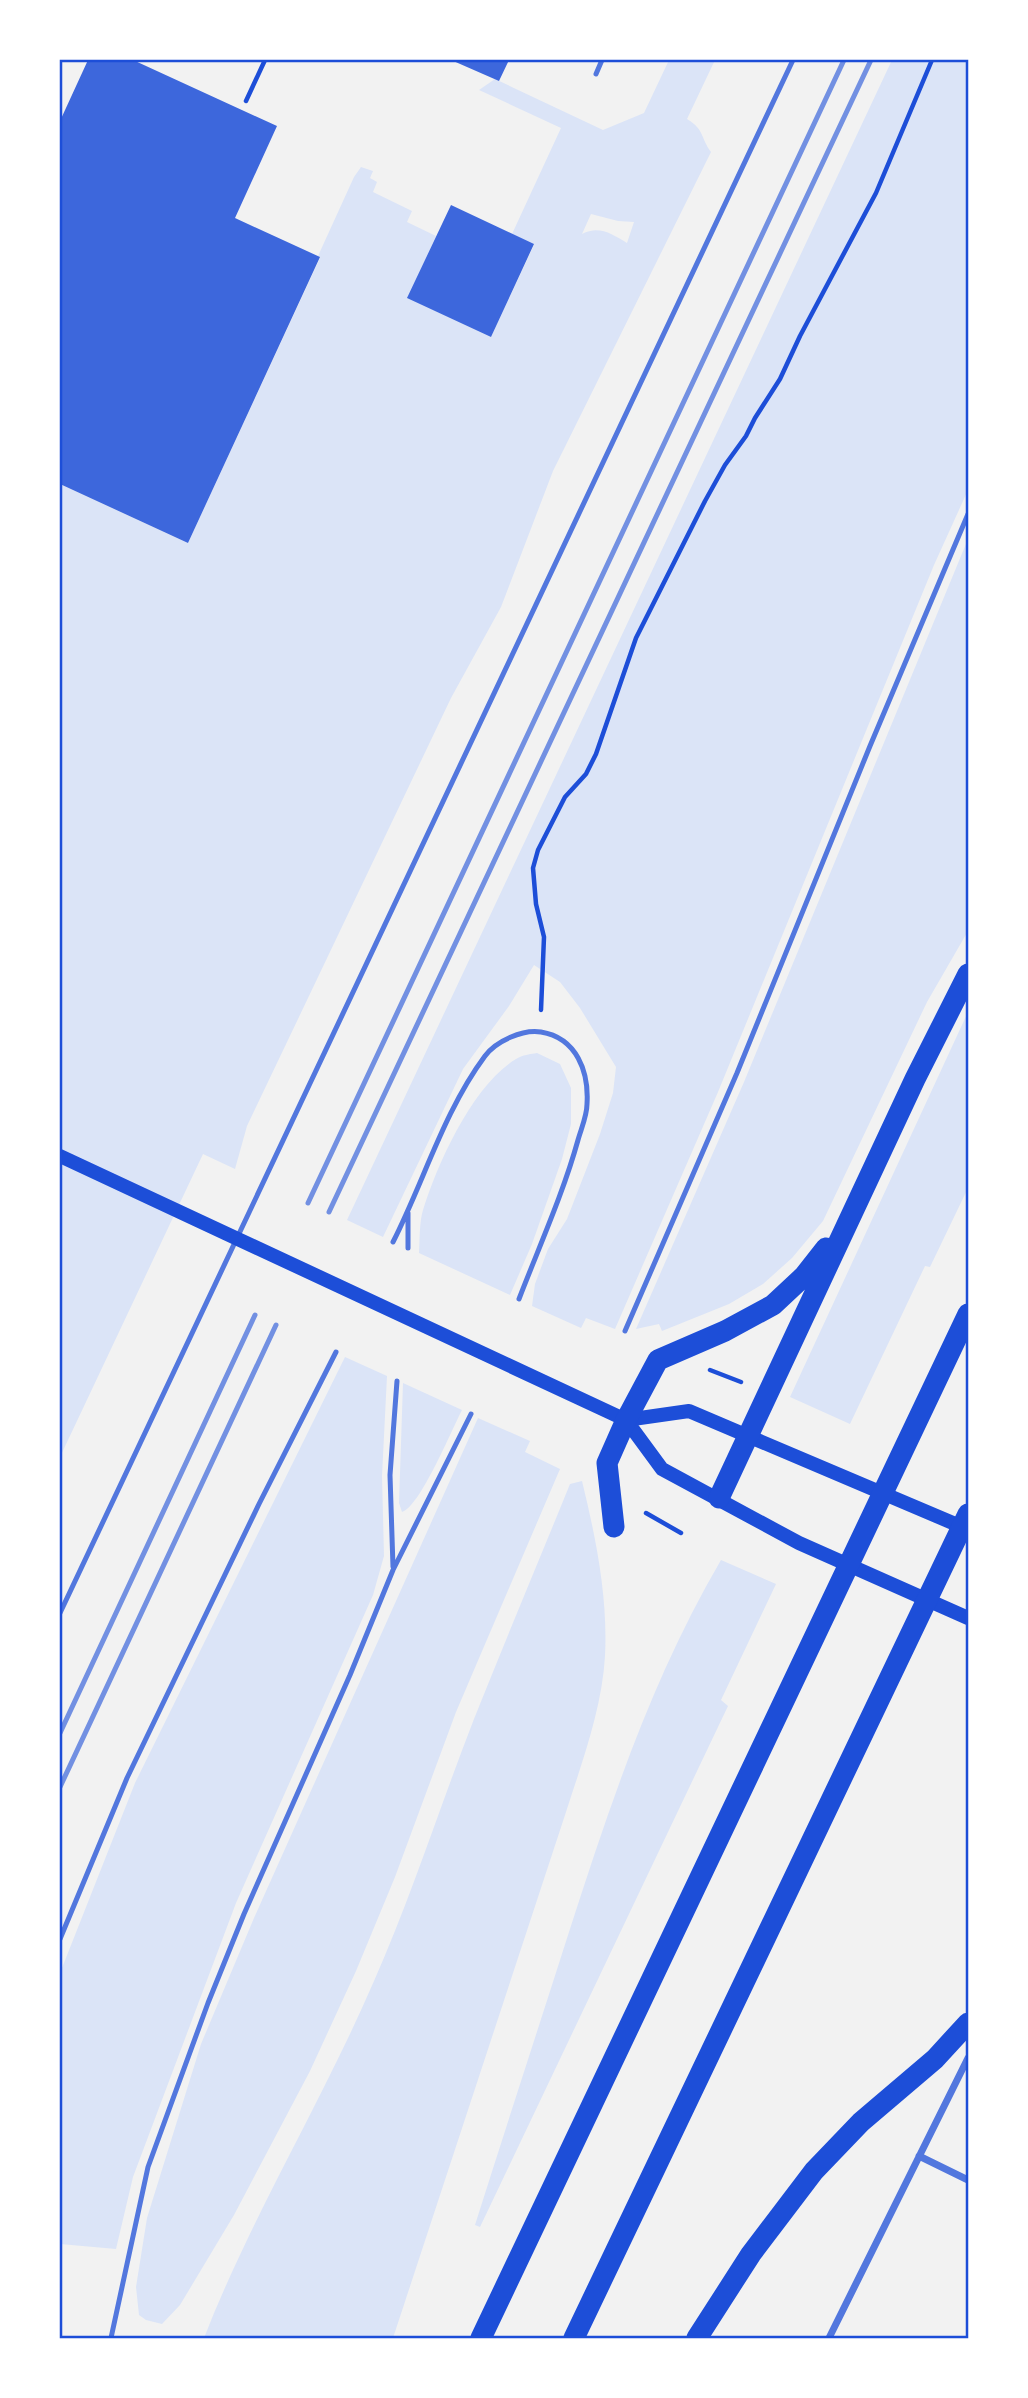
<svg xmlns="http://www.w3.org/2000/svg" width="1028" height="2398" font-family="Roboto,sans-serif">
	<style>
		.green { fill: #dbe4f7; fill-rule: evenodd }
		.building { fill: #3d67dc }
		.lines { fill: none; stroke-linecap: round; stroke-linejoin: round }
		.path { stroke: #1d4ed8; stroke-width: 4.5 }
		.service { stroke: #5277de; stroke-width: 5 }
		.minor { stroke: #5277de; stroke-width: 7 }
		.secondary { stroke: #1d4ed8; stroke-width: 14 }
		.motorway { stroke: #1d4ed8; stroke-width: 21 }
		.rail { stroke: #7290e2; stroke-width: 5 }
		.neatline { fill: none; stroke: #1d4ed8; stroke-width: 2.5 }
	</style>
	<rect width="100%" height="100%" fill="#f2f2f2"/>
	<path class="green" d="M 669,60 L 715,60 L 687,119 C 705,130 700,137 711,152 L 553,471 L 501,607 L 451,698 L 247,1126 L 235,1169 L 203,1154 L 60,1457 L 60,484 L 188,543 L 320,258 L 318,256 L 354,177 L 361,167 L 373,171 L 370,178 L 377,182 L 373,192 L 412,211 L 407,222 L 436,236 L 408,298 L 491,337 L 534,245 L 512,234 L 561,128 L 479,90 L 495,79 L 603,130 L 644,113 ZM 591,214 L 618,221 L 634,222 L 627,243 C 612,234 599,225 582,234 Z
		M 892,60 L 968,60 L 968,490 L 934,565 L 718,1092 L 615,1329 L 586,1318 L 581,1328 L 532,1306 L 535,1284 L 548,1249 L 567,1219 L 600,1134 L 613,1093 L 616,1067 L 580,1008 L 560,982 L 534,965 L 509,1006 L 463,1069 L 383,1237 L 347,1220 Z
		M 968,539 L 968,931 L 927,1002 L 823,1221 L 792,1258 L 763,1284 L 729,1304 L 662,1331 L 659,1324 L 636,1329 L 744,1082 Z
		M 968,1012 L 968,1188 L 930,1267 L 925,1266 L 850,1424 L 790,1397 Z
		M 537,1053 L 560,1064 L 571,1088 L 571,1124 L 562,1159 L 532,1244 L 510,1295 L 419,1253 C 420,1240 419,1223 423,1210 C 438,1162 473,1085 516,1059 C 522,1055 531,1054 537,1053 Z
		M 345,1357 L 387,1376 L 382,1476 L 384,1556 L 373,1595 L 236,1903 L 133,2177 L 116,2249 L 60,2244 L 60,1973 L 135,1783 Z
		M 403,1383 L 462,1410 C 452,1429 420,1507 402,1512 L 399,1503 Z
		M 478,1418 L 530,1441 L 525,1452 L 560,1469 L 456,1712 L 395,1877 L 356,1971 L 310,2071 L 234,2215 L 180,2305 L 162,2324 L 146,2320 L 139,2315 L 136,2287 L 147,2218 L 201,2044 L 254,1918 Z
		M 582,1481 C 596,1538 608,1598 605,1656 C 602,1709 582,1762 566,1812 L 393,2338 L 204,2338 C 252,2215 322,2102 374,1981 C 412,1895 440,1806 474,1719 C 505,1641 538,1563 570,1484 Z
		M 721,1560 L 776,1584 L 721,1700 L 728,1706 L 480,2227 L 475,2225 C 506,2127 538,2029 569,1932 C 611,1802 652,1678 721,1560 Z"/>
	<path class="building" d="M 88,60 L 133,60 L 277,126 L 235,218 L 320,257 L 188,543 L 60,484 L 60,121 Z
		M 451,60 L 509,60 L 499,81 Z
		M 451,205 L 534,244 L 491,337 L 407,298 Z"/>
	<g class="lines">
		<path class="path" d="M 246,101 L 265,60
			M 541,1010 L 544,937 L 536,904 L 533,868 L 538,850 L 565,797 L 586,774 L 596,754 L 636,638 L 705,501 L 725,465 L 746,436 L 755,418 L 780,379 L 800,336 L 876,193 L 932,60
			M 710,1370 L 741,1382
			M 646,1513 L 681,1533"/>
		<path class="service" d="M 596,74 L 602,60
			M 408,1213 L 408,1248
			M 393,1242 C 424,1181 444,1111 485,1056 C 496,1041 523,1029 541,1032 C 577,1038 589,1072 587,1104 C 587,1116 581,1129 578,1140 C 563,1194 539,1247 519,1299
			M 625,1331 L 737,1073 L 870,746 L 968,514
			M 393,1567 L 390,1475 L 397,1381
			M 60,1613 L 793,60
			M 60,1939 L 127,1778 L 259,1504 L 336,1352
			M 111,2338 L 148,2167 L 208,2003 L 244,1914 L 350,1675 L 393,1570 L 471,1414"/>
		<path class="minor" d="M 919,2156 L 968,2180
			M 829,2338 L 968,2058"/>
		<path class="secondary" d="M 60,1156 L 626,1420 L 662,1469 L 799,1543 L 968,1618
			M 626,1420 L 689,1411 L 967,1529"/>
		<path class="motorway" d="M 719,1498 L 915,1079 L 968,974
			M 614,1527 L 607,1463 L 626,1420 L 658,1360 L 725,1331 L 773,1305 L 804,1276 L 826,1248
			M 481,2338 L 968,1314
			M 574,2338 L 968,1514
			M 697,2338 L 751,2254 L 814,2171 L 861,2122 L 935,2059 L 968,2023"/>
		<path class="rail" d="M 308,1203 L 844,60
			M 329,1212 L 871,60
			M 60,1733 L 255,1315
			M 60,1787 L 276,1325"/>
	</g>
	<rect width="1028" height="2398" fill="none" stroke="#ffffff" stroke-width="122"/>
	<rect x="61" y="61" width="906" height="2276" class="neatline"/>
</svg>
